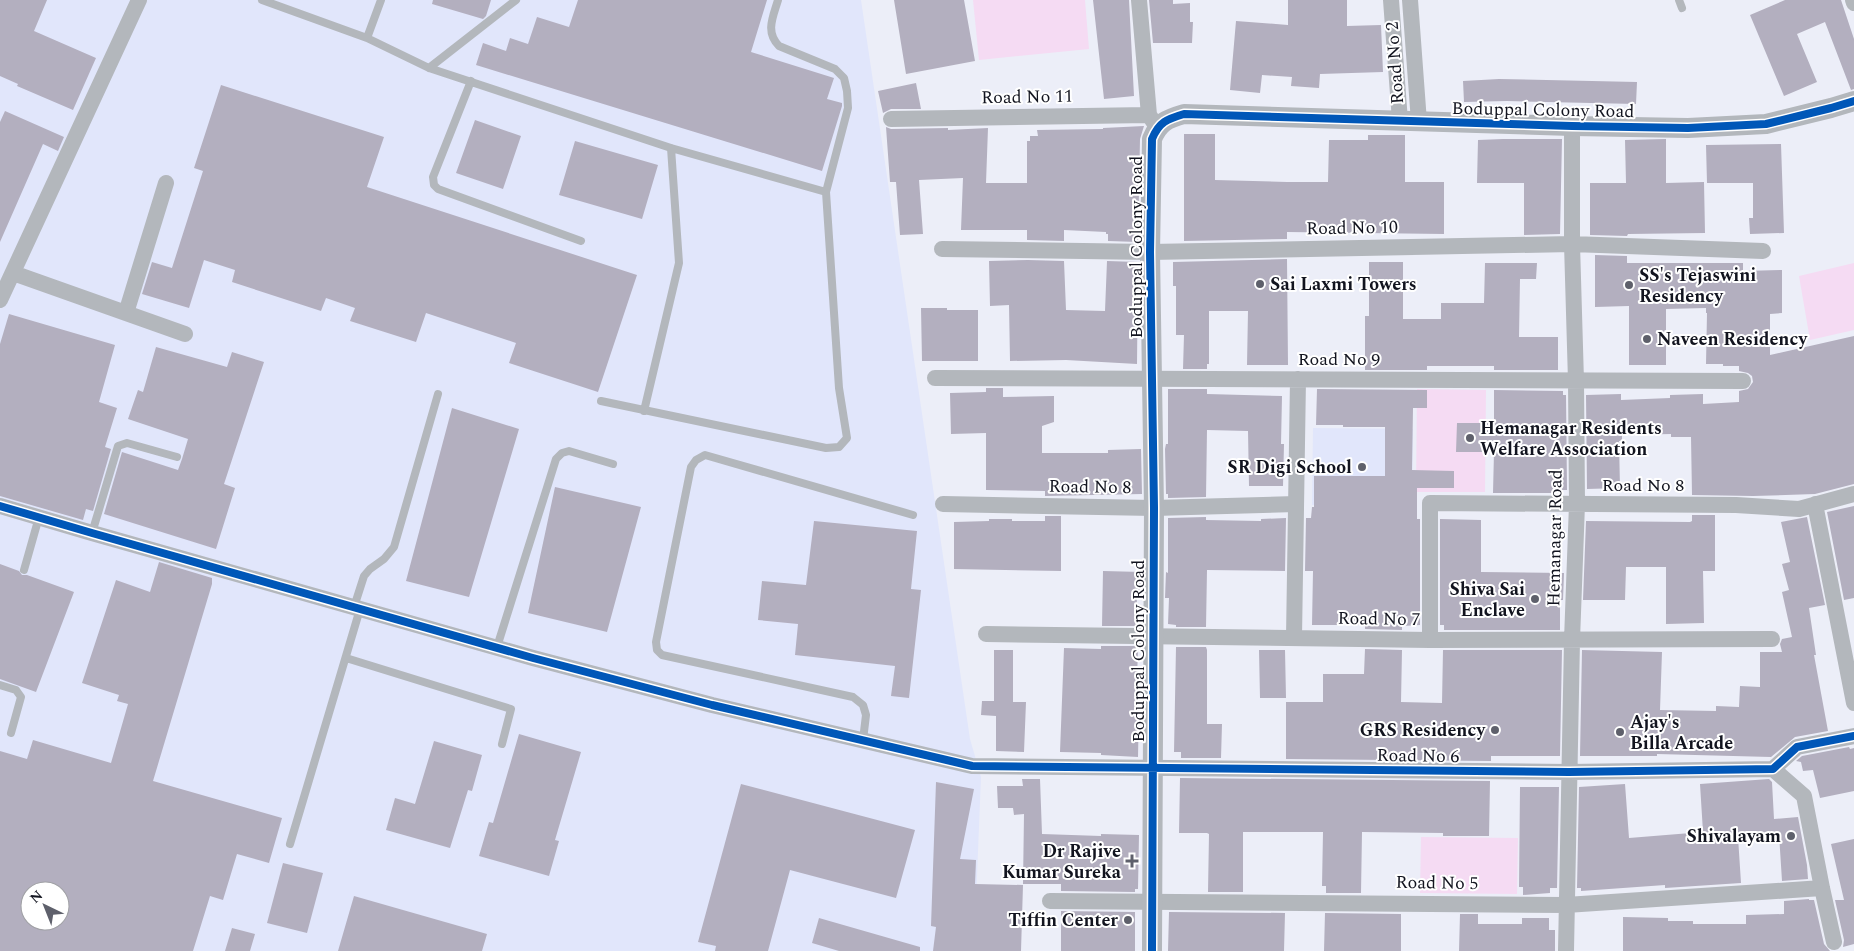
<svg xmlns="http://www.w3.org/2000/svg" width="1854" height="951" font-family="Spectral,serif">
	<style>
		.built { fill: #e1e6fb; fill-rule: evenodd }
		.green { fill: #f5dbf3 }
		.building { fill: #b3afbf; fill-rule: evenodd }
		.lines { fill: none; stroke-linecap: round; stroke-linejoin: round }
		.service { stroke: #b3b7bc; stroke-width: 8 }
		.minor { stroke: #b3b7bc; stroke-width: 16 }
		.tertiary { stroke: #b3b7bc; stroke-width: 20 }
		.cycleway-casing { stroke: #fff; stroke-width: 11 }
		.cycleway { stroke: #0057b8; stroke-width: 8 }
		.poi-dot { fill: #5e606b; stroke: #fff; stroke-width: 2 }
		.labels { text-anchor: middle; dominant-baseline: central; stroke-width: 4; stroke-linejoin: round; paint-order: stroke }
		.street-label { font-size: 18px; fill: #12141f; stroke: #fff }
		.poi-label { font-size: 18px; font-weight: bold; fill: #12141f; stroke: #fff; text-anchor: end }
	</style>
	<rect width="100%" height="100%" fill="#eceef8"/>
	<path class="built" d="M 0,0 L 861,0 L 970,739 L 981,777 L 974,951 L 0,951 ZM 30,891 L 60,891 L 60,921 L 30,921 Z
		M 1313,428 L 1413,429 L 1412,506 L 1312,505 Z"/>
	<path class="green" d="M 973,0 L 1085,0 L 1089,49 L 979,60 Z
		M 1854,263 L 1854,330 L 1810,340 L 1799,276 Z
		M 1417,389 L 1486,390 L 1485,492 L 1416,492 Z
		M 1421,837 L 1518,838 L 1517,894 L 1420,893 Z"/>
	<path class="building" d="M 0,0 L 47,0 L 34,31 L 96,58 L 73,110 L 17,86 L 18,84 L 0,76 Z
		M 433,0 L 491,0 L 486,16 L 483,19 L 432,4 Z
		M 578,0 L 767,0 L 751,52 L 834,78 L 827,99 L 842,103 L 842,106 L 822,171 L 476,65 L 483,43 L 506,51 L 510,38 L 528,44 L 537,17 L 569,27 Z
		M 894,0 L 964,0 L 975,61 L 906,74 Z
		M 1093,0 L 1129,0 L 1134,96 L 1104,99 Z
		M 1149,0 L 1173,0 L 1173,4 L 1190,3 L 1190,22 L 1193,22 L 1192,43 L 1153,43 Z
		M 1288,0 L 1347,0 L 1347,26 L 1381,25 L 1383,72 L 1320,74 L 1319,88 L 1291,86 L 1292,77 L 1262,75 L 1260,93 L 1230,90 L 1236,21 L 1288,25 Z
		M 1785,0 L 1841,0 L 1854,39 L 1854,89 L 1851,90 L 1825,22 L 1797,34 L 1817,82 L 1784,96 L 1750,15 Z
		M 1499,79 L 1637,82 L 1636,104 L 1507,101 L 1464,102 L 1463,81 Z
		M 916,83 L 921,109 L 891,109 L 883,113 L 878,91 Z
		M 221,85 L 384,137 L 367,187 L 637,275 L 598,392 L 509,363 L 516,343 L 426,313 L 416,342 L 350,321 L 355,308 L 326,298 L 321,311 L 232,282 L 235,270 L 204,260 L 189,308 L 142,294 L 152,262 L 172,268 L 203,171 L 194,168 Z
		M 5,111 L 64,137 L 58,151 L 43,144 L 0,242 L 0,122 Z
		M 475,120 L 521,136 L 503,189 L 456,173 Z
		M 1144,126 L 1140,139 L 1138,242 L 1108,241 L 1108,234 L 1106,234 L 1106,232 L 1064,230 L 1064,241 L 1027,240 L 1027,230 L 961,230 L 963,178 L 919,180 L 923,234 L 900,235 L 896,182 L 890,182 L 886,127 L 891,129 L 948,128 L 948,130 L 988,128 L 986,183 L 1027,183 L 1027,141 L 1030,141 L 1030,136 L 1038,136 L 1037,130 L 1103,129 L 1103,128 Z
		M 1184,134 L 1215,134 L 1215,180 L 1287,182 L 1328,182 L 1329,140 L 1368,140 L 1368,135 L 1405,135 L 1405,182 L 1444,182 L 1444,234 L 1287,232 L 1287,239 L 1184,241 Z
		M 1503,139 L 1562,139 L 1560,234 L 1524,235 L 1524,183 L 1477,183 L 1478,140 Z
		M 1666,139 L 1666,183 L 1704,182 L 1705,233 L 1628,234 L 1627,236 L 1590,235 L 1590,183 L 1626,183 L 1625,140 Z
		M 575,141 L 658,165 L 642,219 L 559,195 Z
		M 1781,144 L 1784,233 L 1750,234 L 1749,218 L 1753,218 L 1753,183 L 1707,183 L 1706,145 Z
		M 1595,255 L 1627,256 L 1627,263 L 1743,263 L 1743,271 L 1782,270 L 1782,313 L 1770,314 L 1770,355 L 1854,336 L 1854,484 L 1815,494 L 1753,496 L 1692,495 L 1691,437 L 1671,437 L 1671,434 L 1622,435 L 1622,441 L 1619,441 L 1620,488 L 1587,489 L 1586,395 L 1621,394 L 1621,400 L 1670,398 L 1670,395 L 1703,394 L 1703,404 L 1739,402 L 1739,391 L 1748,389 L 1753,382 L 1752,376 L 1748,373 L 1739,371 L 1739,366 L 1723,366 L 1723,364 L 1706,364 L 1707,313 L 1706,313 L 1706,308 L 1666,309 L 1666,365 L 1629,365 L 1629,306 L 1595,307 Z
		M 1287,259 L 1288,365 L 1247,365 L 1248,311 L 1209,311 L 1209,364 L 1207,364 L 1207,369 L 1183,369 L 1184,335 L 1176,335 L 1176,286 L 1173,286 L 1173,262 Z
		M 1028,260 L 1064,261 L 1066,310 L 1105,311 L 1107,261 L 1138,262 L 1137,364 L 1066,360 L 1010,361 L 1009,305 L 990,306 L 989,261 Z
		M 1369,262 L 1403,262 L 1403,319 L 1441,319 L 1441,303 L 1484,303 L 1485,263 L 1537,263 L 1536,279 L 1520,279 L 1519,337 L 1558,337 L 1558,370 L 1494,370 L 1494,366 L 1427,366 L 1427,370 L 1365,370 L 1365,316 L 1369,316 Z
		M 921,308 L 947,308 L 947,310 L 978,310 L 978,361 L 922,361 Z
		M 9,314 L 115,345 L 99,402 L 117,408 L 105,447 L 111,449 L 93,511 L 86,509 L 83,520 L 0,496 L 0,344 Z
		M 156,347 L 227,367 L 232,352 L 264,362 L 224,484 L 235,488 L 216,549 L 104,514 L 122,452 L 178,470 L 182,459 L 188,439 L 128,419 L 138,390 L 143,392 Z
		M 986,388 L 1003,388 L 1003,397 L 1054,396 L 1054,422 L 1042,426 L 1042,453 L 1108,453 L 1108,450 L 1141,449 L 1142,494 L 1045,496 L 1045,491 L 986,490 L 986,433 L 951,434 L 950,393 L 986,392 Z
		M 1168,389 L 1207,389 L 1207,394 L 1282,396 L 1281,444 L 1284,444 L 1283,486 L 1249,486 L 1248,431 L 1207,430 L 1206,497 L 1168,498 L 1168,494 L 1166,494 L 1165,449 L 1166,444 L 1168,444 Z
		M 1317,389 L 1427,390 L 1427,408 L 1413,408 L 1412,470 L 1454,471 L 1454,488 L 1417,488 L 1417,519 L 1420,519 L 1420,625 L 1402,626 L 1402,630 L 1365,629 L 1365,626 L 1363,625 L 1312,625 L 1313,571 L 1305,571 L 1306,518 L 1311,518 L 1312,507 L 1314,507 L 1314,476 L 1385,476 L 1385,427 L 1343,427 L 1343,425 L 1316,425 Z
		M 1494,390 L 1563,391 L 1563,395 L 1566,395 L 1567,490 L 1562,490 L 1562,493 L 1493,493 L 1494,452 L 1456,452 L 1457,423 L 1494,423 Z
		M 452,408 L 519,429 L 469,597 L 406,581 Z
		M 555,487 L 641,507 L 607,632 L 528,613 Z
		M 1854,506 L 1854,598 L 1844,600 L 1827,512 Z
		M 1692,515 L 1715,515 L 1715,571 L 1703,571 L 1704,623 L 1666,624 L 1666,567 L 1626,567 L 1625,600 L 1583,600 L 1586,521 L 1690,522 L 1692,521 Z
		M 1045,516 L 1061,516 L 1061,571 L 954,569 L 954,522 L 989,521 L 989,519 L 1012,519 L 1012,521 L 1045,521 Z
		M 1206,517 L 1206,520 L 1261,521 L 1261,519 L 1286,518 L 1285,571 L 1207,570 L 1206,627 L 1176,627 L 1176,625 L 1168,624 L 1169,598 L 1165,598 L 1166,572 L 1168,573 L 1168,518 Z
		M 1807,517 L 1825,605 L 1809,608 L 1816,655 L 1814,655 L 1828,731 L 1795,737 L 1771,757 L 1657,754 L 1657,756 L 1580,756 L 1582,650 L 1662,652 L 1660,710 L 1716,711 L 1716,706 L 1739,707 L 1740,686 L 1760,687 L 1760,652 L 1782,652 L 1780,644 L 1782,639 L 1792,637 L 1782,592 L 1789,590 L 1782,564 L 1790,562 L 1781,522 Z
		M 1440,519 L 1481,520 L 1481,572 L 1564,573 L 1563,600 L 1560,600 L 1560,630 L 1444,630 L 1444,625 L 1440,625 Z
		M 814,521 L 917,531 L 911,589 L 921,590 L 909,698 L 891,696 L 895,666 L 795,655 L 798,624 L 758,620 L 762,581 L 806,585 Z
		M 159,562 L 212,578 L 212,584 L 153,781 L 282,818 L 269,863 L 237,854 L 223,900 L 210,896 L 193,951 L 0,951 L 0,751 L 27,759 L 33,740 L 111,763 L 128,704 L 117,701 L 119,695 L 82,683 L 116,580 L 150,592 ZM 30,891 L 60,891 L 60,921 L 30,921 Z
		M 0,564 L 19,571 L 22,575 L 27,575 L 74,592 L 36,692 L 0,679 Z
		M 1103,571 L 1142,572 L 1142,598 L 1137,597 L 1136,626 L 1102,626 Z
		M 1101,646 L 1136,646 L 1136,650 L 1138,650 L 1136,706 L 1139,706 L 1138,757 L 1101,755 L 1101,753 L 1060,752 L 1064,648 L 1101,649 Z
		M 1176,647 L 1206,647 L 1207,650 L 1207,724 L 1222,724 L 1221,758 L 1181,758 L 1181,752 L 1174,752 Z
		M 1365,649 L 1402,650 L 1401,702 L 1442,703 L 1443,650 L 1562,650 L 1560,756 L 1491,756 L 1491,761 L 1286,759 L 1286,702 L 1323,702 L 1323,674 L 1364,674 Z
		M 994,650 L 1013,650 L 1013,702 L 1026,702 L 1024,752 L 996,751 L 996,716 L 981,715 L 982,701 L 994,701 Z
		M 1259,650 L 1285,650 L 1286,698 L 1260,698 Z
		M 519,734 L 581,752 L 555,840 L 559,841 L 549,876 L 479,856 L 489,822 L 493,823 Z
		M 434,741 L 482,755 L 472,791 L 468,790 L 450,848 L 386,830 L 395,798 L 415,804 Z
		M 1849,747 L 1850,749 L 1854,748 L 1854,791 L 1820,798 L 1813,770 L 1803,771 L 1801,762 L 1796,761 L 1802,756 Z
		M 1180,778 L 1490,781 L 1489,836 L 1443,836 L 1443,833 L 1362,832 L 1361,893 L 1326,893 L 1326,886 L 1322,886 L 1323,832 L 1243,832 L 1243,892 L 1208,892 L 1209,834 L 1207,833 L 1179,833 Z
		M 1022,779 L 1040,779 L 1042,834 L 1101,836 L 1101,834 L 1139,835 L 1138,889 L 1135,889 L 1135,892 L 1061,891 L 1061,884 L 1023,884 L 1024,814 L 1014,815 L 1013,808 L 998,808 L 997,786 L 1023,786 Z
		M 1769,779 L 1772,782 L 1774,819 L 1798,817 L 1807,865 L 1808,879 L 1782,881 L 1779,834 L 1738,837 L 1741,883 L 1665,888 L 1665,885 L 1581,891 L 1581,888 L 1577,888 L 1579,787 L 1625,784 L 1629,838 L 1703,832 L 1700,784 Z
		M 936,782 L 974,789 L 960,859 L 976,860 L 975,884 L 1023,885 L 1021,951 L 933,951 L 936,927 L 931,926 Z
		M 741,784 L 915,830 L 896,898 L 790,870 L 768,951 L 715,951 L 716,946 L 698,942 Z
		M 1520,787 L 1559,787 L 1557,888 L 1550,888 L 1550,893 L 1523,895 L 1523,887 L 1519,887 Z
		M 1854,839 L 1854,944 L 1843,947 L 1844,940 L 1835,900 L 1844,900 L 1831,844 Z
		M 283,863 L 323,873 L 307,933 L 267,923 Z
		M 354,896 L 487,934 L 482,951 L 338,951 Z
		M 1809,899 L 1809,900 L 1814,900 L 1824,944 L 1830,951 L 1623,951 L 1623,917 L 1668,918 L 1668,921 L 1693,921 L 1693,924 L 1746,924 L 1746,915 L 1784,914 L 1784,901 Z
		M 1061,911 L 1135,912 L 1135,951 L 1061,951 Z
		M 1169,912 L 1285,913 L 1284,951 L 1168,951 Z
		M 1325,913 L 1401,914 L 1401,951 L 1324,951 Z
		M 1460,914 L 1478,914 L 1478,924 L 1522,924 L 1522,918 L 1549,918 L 1549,930 L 1555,930 L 1555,951 L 1459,951 Z
		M 819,918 L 920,947 L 920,951 L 839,951 L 812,943 Z
		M 232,928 L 255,934 L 250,951 L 225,951 Z"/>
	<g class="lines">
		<path class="service" d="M 262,0 L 367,38 L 429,68 L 671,148 L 826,192
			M 1679,0 L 1682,8
			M 367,38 L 381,0
			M 429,68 L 516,0
			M 471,81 L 433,177 L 434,185 L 438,189 L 581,241
			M 601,401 L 826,448 L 839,447 L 847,438 L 839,388 L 826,192 L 848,108 L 847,91 L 844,78 L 835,69 L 779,46 C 765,32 773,17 778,0
			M 644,411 L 679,263 L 671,148
			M 92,533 L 118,446 L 127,443 L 177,457
			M 24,570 L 39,517
			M 354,607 L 364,576 L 370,569 L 384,559 L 394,547 L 438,394
			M 497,647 L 556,459 L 562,453 L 569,451 L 613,464
			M 346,658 L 511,709 L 502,744
			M 0,685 L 16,690 L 21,697 L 11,733
			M 863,740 L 866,715 L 863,705 L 853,697 L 662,655 L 657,650 L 656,642 L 691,467 L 696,460 L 705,455 L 913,515
			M 290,844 L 360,609"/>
		<path class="minor" d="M 1139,0 L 1149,115
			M 1391,0 L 1400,121
			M 1410,0 L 1419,122
			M 1853,0 L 1854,3
			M 891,119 L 1149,115 L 1157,127
			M 942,249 L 1150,252 L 1572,244 L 1763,251
			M 13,273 L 185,334
			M 0,300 L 139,0
			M 126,313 L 166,183
			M 935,378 L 1743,381
			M 943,504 L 1154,508 L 1296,504
			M 1815,504 L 1854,703
			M 0,506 L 92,533 L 533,658 L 712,705 L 972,766 L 1569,772 L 1773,769 L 1797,747 L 1854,736
			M 986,634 L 1430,640 L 1772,639
			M 1294,638 L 1298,379
			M 1430,640 L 1430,503 L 1736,505 L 1799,509 L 1854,494
			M 1773,769 L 1804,796 L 1822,888 L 1834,942
			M 1050,901 L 1566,905 L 1822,888
			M 1566,951 L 1572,640 L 1577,504 L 1576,381 L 1572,244 L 1572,126"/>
		<path class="tertiary" d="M 1152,951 L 1154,508 L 1150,252 L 1152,139 C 1159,122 1167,119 1184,114 L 1572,126 L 1688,128 L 1766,124 L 1831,108 L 1854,101"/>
		<g class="cycleway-casing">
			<path id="cycleway" d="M 0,506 L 92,533 L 533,658 L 712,705 L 972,766 L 1569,772 L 1773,769 L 1797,747 L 1854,736
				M 1152,951 L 1154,508 L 1150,252 L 1152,139 C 1159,122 1167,119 1184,114 L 1572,126 L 1688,128 L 1766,124 L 1831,108 L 1854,101"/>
		</g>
		<use href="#cycleway" class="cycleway"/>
	</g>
	<g class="poi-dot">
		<circle cx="1260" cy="284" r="5"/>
		<circle cx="1629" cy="285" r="5"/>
		<circle cx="1647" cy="339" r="5"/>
		<circle cx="1470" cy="438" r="5"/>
		<circle cx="1362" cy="467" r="5"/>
		<circle cx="1535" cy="599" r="5"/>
		<circle cx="1495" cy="730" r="5"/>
		<circle cx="1620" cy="732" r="5"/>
		<circle cx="1791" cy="836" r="5"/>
		<path d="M1129.5 853.5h5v5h5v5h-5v5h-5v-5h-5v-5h5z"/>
		<circle cx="1128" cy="920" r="5"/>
	</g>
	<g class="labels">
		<g class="street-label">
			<text transform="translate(1395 63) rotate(-94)">Road No 2</text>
			<text transform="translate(1027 97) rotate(-1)">Road No 11</text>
			<text transform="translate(1543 110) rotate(1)">Boduppal Colony Road</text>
			<text transform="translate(1352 228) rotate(-1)">Road No 10</text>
			<text transform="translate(1136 247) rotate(-90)">Boduppal Colony Road</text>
			<text x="1339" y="359">Road No 9</text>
			<text x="1643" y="485">Road No 8</text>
			<text transform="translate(1090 487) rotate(1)">Road No 8</text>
			<text transform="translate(1555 538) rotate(-89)">Hemanagar Road</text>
			<text transform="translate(1379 619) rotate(1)">Road No 7</text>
			<text transform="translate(1138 651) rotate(-90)">Boduppal Colony Road</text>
			<text transform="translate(1418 756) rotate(1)">Road No 6</text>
			<text transform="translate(1437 883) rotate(1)">Road No 5</text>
		</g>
		<g class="poi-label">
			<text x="1639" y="275" text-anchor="start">SS's Tejaswini<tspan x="1639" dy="21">Residency</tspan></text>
			<text x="1270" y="284" text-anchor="start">Sai Laxmi Towers</text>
			<text x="1657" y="339" text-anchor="start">Naveen Residency</text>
			<text x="1480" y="428" text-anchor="start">Hemanagar Residents<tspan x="1480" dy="21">Welfare Association</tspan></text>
			<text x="1352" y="467">SR Digi School</text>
			<text x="1525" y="589">Shiva Sai<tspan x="1525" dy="21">Enclave</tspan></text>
			<text x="1630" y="722" text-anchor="start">Ajay's<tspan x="1630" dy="21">Billa Arcade</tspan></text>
			<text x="1485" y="730">GRS Residency</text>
			<text x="1781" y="836">Shivalayam</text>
			<text x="1121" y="851">Dr Rajive<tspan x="1121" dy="21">Kumar Sureka</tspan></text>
			<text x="1118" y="920">Tiffin Center</text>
		</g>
	</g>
	<g transform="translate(45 906) rotate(317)"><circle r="24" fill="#ffffff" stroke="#a0a1a5"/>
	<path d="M0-4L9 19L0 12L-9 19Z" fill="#5e606b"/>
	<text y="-8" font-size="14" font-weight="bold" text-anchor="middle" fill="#12141f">N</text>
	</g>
</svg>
